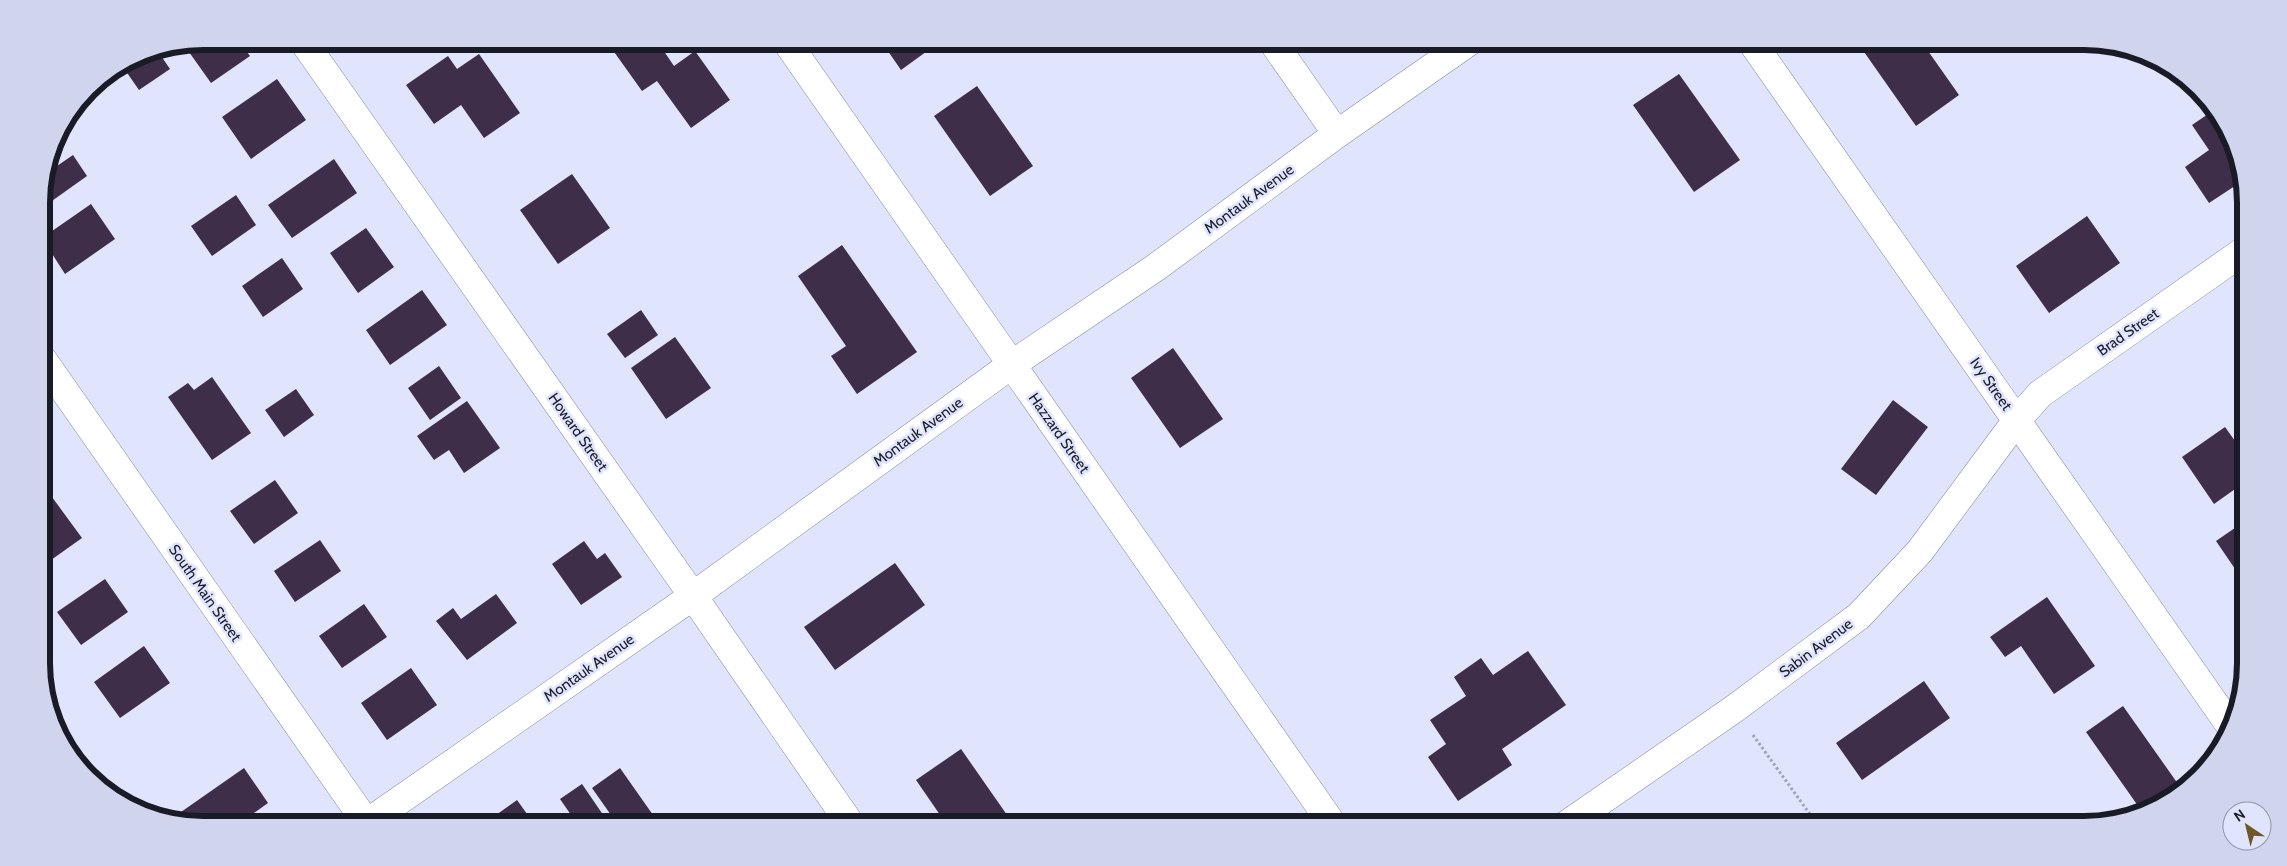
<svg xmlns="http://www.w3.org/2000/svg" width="2287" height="866" font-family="Cabin,sans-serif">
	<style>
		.building { fill: #3f2e4a }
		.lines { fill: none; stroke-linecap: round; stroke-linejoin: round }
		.minor-casing { stroke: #898da9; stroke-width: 29 }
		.tertiary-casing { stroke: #898da9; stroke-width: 29 }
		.path { stroke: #a0a3b7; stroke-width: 3; stroke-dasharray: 2.5 2.5; stroke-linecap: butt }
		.minor { stroke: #fff; stroke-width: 28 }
		.tertiary { stroke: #fff; stroke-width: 28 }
		.labels { text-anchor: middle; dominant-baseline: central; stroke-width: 5; stroke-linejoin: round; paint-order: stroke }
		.street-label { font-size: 15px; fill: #191b26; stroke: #e0e4fd }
		.rim { fill: none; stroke: #191b26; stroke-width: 6 }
	</style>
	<rect width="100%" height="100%" fill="#e0e4fd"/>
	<path class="building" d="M 205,41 L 239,41 L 250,56 L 211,83 L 189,52 Z
		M 385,41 L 403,41 L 391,50 Z
		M 623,41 L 657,41 L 674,66 L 695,51 L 730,100 L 691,128 L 657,81 L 642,91 L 612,49 Z
		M 881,41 L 941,41 L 901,70 Z
		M 1873,41 L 1921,41 L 1959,95 L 1916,126 L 1862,49 Z
		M 157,50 L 170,69 L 139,90 L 123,67 L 144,53 Z
		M 479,54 L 520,113 L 484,138 L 461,105 L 434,124 L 406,85 L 448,56 L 457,69 Z
		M 119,68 L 120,70 L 93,88 L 96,82 Z
		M 1679,74 L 1740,160 L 1694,192 L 1633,105 Z
		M 277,79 L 306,120 L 251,159 L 222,117 Z
		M 977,86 L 1033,166 L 990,196 L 934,116 Z
		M 2214,110 L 2233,141 L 2244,180 L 2209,203 L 2185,167 L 2209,150 L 2192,125 Z
		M 73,155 L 87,176 L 42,208 L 42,192 L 51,157 L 57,166 Z
		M 334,159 L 357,193 L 292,238 L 268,205 Z
		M 572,174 L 610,228 L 558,264 L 520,210 Z
		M 236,195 L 256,225 L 212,256 L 191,226 Z
		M 91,204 L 115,239 L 65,274 L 42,238 Z
		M 2087,216 L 2120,263 L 2049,313 L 2016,266 Z
		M 366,228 L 394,267 L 358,293 L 330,253 Z
		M 842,245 L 917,352 L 857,394 L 831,356 L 846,346 L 798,276 Z
		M 282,258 L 303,289 L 263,317 L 242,286 Z
		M 422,290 L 447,325 L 390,365 L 366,330 Z
		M 641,310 L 658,335 L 625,358 L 607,334 Z
		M 675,337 L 711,388 L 666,419 L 631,368 Z
		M 1173,348 L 1223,419 L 1180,448 L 1131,378 Z
		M 439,366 L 461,398 L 430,420 L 408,388 Z
		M 212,377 L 251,433 L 212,460 L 168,397 L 188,383 L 194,390 Z
		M 296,389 L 314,415 L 284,437 L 265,410 Z
		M 1893,400 L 1928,427 L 1876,495 L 1841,469 Z
		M 467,401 L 500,448 L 464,473 L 449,450 L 434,460 L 417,436 Z
		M 2225,427 L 2245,455 L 2245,482 L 2214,504 L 2182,457 Z
		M 275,480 L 298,513 L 254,544 L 230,511 Z
		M 52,497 L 82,538 L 44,565 L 43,503 Z
		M 2245,521 L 2246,585 L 2216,541 Z
		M 320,540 L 341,571 L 295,602 L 274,571 Z
		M 584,541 L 597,559 L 605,553 L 622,577 L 581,605 L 552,564 Z
		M 895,563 L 925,605 L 835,670 L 804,627 Z
		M 105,579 L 128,612 L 81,645 L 57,612 Z
		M 496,594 L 517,623 L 467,660 L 436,621 L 453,608 L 461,619 Z
		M 2047,597 L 2095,666 L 2054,694 L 2021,646 L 2005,657 L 1990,637 Z
		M 364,604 L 387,637 L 342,668 L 319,636 Z
		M 144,646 L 170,683 L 120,718 L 94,682 Z
		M 1528,651 L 1566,705 L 1502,749 L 1512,765 L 1458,801 L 1428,757 L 1446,744 L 1430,720 L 1466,696 L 1454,677 L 1481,658 L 1493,675 Z
		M 411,668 L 437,705 L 387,740 L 361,703 Z
		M 1924,681 L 1950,718 L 1862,780 L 1836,743 Z
		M 2123,706 L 2183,791 L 2143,813 L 2086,732 Z
		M 961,749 L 1014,825 L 947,825 L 916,780 Z
		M 244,768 L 268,803 L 237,825 L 203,825 L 189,822 L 181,812 Z
		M 620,768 L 653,815 L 638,825 L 618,825 L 592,788 Z
		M 582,784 L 610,825 L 578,825 L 560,799 Z
		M 517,800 L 535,825 L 482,825 Z"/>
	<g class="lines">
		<g class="minor-casing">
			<path id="minor" d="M 303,41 L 693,596 L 851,825
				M 786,41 L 1333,825
				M 1272,41 L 1337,134
				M 1751,41 L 2231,727
				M 367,823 L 693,596 L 1011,365 L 1155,268 L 1337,134 L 1470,41
				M 1566,825 L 1734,709 L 1859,616 L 1920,551 L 2017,420 L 2040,394 L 2245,250"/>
		</g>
		<g class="tertiary-casing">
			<path id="tertiary" d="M 43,360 L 368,825"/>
		</g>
		<path class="path" d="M 1753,735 L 1817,824"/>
		<use href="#minor" class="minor"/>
		<use href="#tertiary" class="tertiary"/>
	</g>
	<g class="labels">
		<g class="street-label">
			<text transform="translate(1249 199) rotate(-36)">Montauk Avenue</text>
			<text transform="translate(2128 332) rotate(-35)">Brad Street</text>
			<text transform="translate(1991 384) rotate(55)">Ivy Street</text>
			<text transform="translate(578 432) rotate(55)">Howard Street</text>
			<text transform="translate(918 432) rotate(-36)">Montauk Avenue</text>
			<text transform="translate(1059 433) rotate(55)">Hazzard Street</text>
			<text transform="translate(205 593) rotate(55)">South Main Street</text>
			<text transform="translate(1816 648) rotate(-37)">Sabin Avenue</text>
			<text transform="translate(589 668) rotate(-35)">Montauk Avenue</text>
		</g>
	</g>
	<path d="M0 0H2287V866H0ZM203 50H2084A153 153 0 0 1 2237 203V663A153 153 0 0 1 2084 816H203A153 153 0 0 1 50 663V203A153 153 0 0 1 203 50Z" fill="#d0d4ec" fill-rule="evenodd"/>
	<path class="rim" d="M203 50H2084A153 153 0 0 1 2237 203V663A153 153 0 0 1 2084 816H203A153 153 0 0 1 50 663V203A153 153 0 0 1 203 50Z"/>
	<g transform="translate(2247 826) rotate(325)"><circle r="24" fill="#e0e4fd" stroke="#9094a7"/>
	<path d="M0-4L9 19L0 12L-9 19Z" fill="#6f5828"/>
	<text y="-8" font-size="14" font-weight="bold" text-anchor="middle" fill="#191b26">N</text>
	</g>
</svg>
